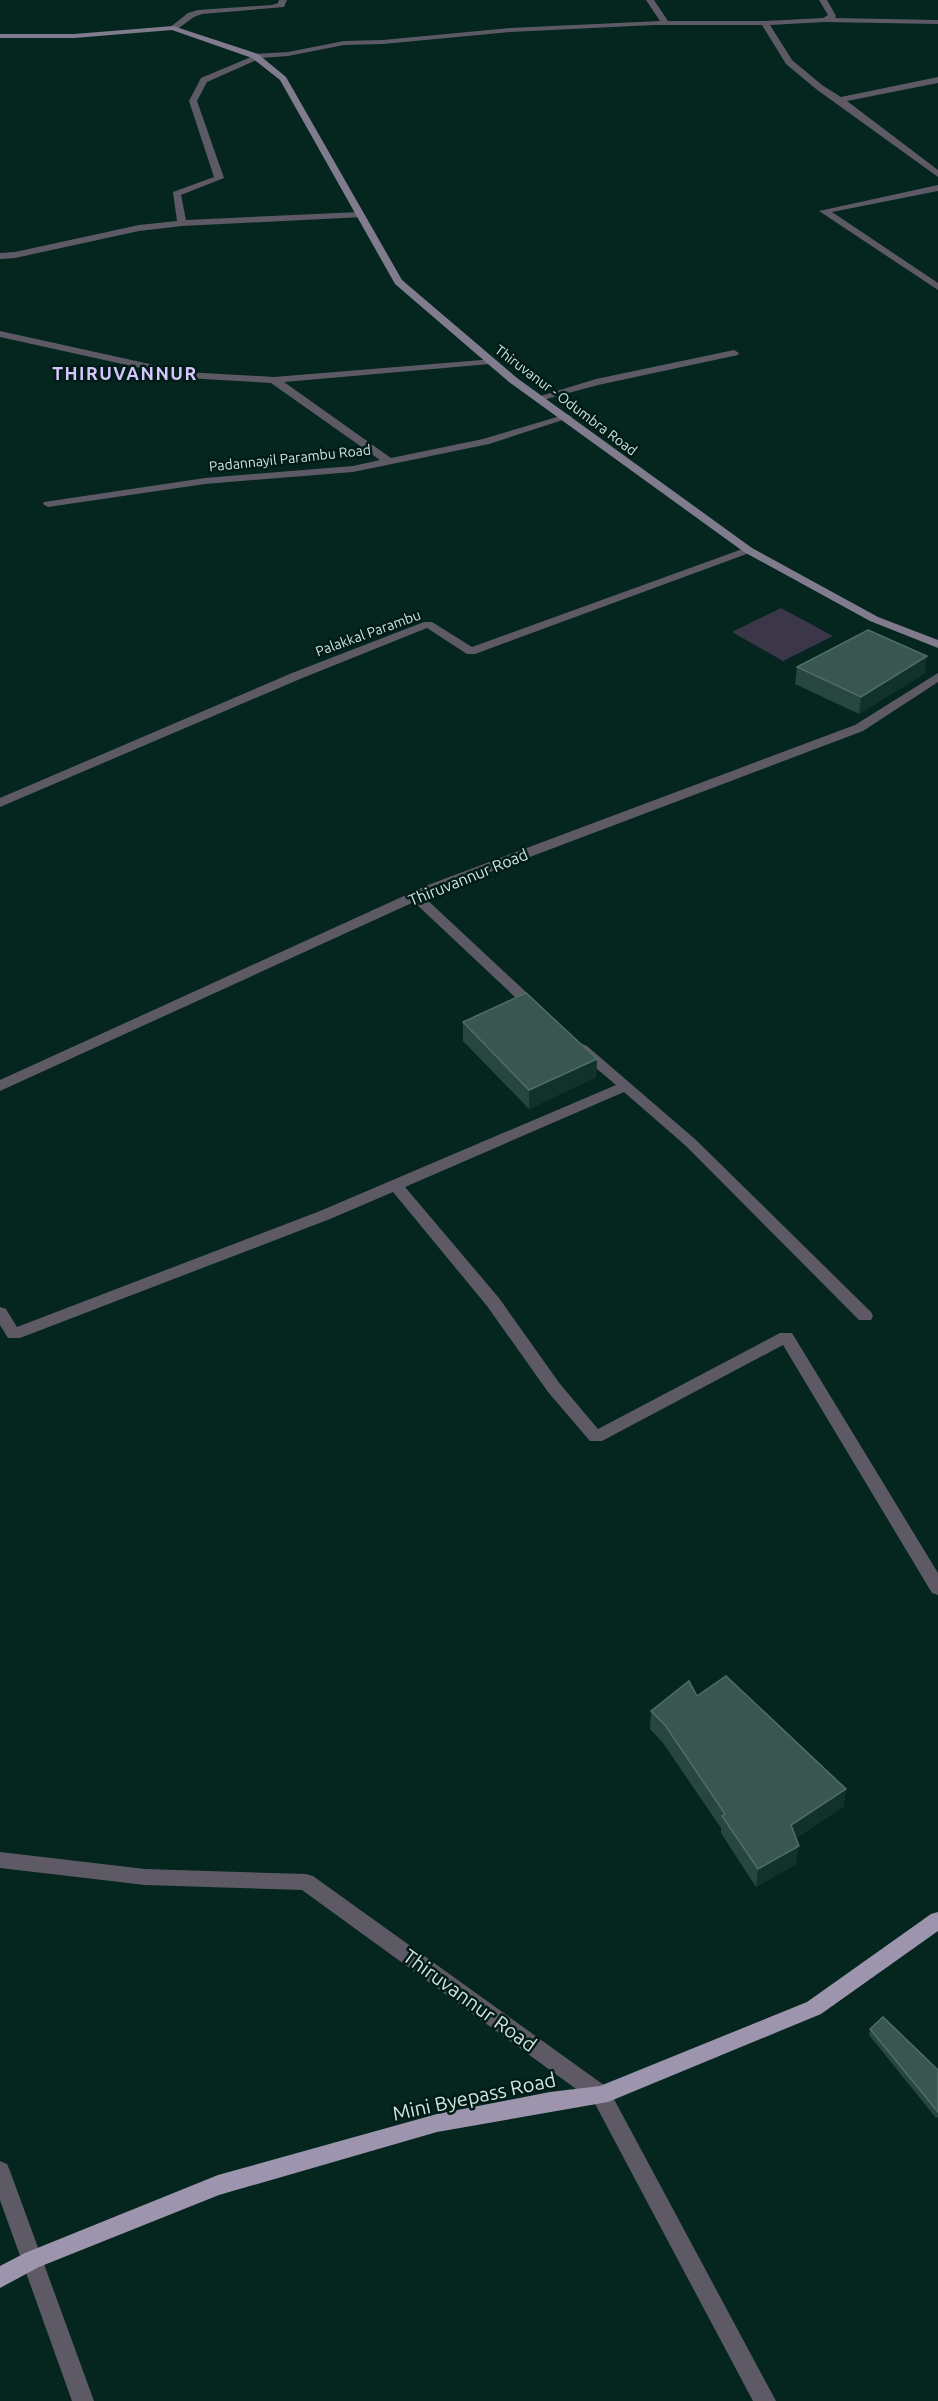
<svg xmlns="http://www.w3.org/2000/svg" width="938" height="2401" font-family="Ubuntu,sans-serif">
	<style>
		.green { fill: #3c3649 }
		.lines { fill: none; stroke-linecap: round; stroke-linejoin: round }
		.minor { fill: #5e5a65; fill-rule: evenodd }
		.tertiary { fill: #5e5a65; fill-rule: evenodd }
		.secondary { fill: #817c8d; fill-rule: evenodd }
		.primary { fill: #9d95ad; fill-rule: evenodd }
		.wall { fill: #26463f }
		.shaded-wall { fill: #11322b }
		.building { fill: #395750; stroke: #516d67; stroke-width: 1.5 }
		.labels { text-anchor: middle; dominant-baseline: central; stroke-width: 5; stroke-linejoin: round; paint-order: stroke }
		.far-street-label { font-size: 14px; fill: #d3e4e0; stroke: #001c16 }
		.street-label { font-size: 16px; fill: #d3e4e0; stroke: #001c16 }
		.far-district-label { font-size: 18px; font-weight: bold; letter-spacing: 1.5px; fill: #d8c5fd; stroke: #001c16 }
		.near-street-label { font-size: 20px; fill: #d3e4e0; stroke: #001c16 }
	</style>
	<rect width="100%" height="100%" fill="#05251f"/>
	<path class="green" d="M 781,608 L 833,636 L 783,661 L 732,632 Z"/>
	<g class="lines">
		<path class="minor" d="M 279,0 L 287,0 L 284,7 L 202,14 L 194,17 L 176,30 L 169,28 L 188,13 L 198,10 L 272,5 L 278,3 Z
			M 646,0 L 654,0 L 668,21 L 765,21 L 823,18 L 828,15 L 819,0 L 827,0 L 836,16 L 835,18 L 938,20 L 938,24 L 825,22 L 770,25 L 792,60 L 822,85 L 841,97 L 938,77 L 938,83 L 847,101 L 938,170 L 938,177 L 816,89 L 786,64 L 762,25 L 654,25 L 510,32 L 383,44 L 344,45 L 288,56 L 261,58 L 207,82 L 197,101 L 224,178 L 181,195 L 186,220 L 360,212 L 363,213 L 363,217 L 182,226 L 139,231 L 15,258 L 0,259 L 0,253 L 15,252 L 139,225 L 177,221 L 173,192 L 214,177 L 189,101 L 201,78 L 251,57 L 252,54 L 288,52 L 344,41 L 383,40 L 510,28 L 660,21 Z
			M 938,185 L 938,191 L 832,212 L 938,283 L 938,290 L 819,211 Z
			M 0,331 L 186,372 L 274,377 L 494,359 L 494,363 L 490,364 L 284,382 L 391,458 L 483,439 L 567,414 L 572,417 L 489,444 L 353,472 L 205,484 L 48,507 L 43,504 L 44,502 L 205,478 L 353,466 L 380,460 L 271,383 L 186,378 L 0,337 Z
			M 734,350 L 739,353 L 738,355 L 598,385 L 539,401 L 534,398 L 596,379 Z
			M 748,547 L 752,548 L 752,552 L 475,654 L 467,654 L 427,628 L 300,679 L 0,807 L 0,798 L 292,673 L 424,622 L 432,622 L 472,647 Z
			M 938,673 L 938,682 L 863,731 L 424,897 L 542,1007 L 544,1010 L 542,1013 L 532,1013 L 414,902 L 0,1091 L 0,1080 L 428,885 L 855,725 Z
			M 582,1044 L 587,1046 L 696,1140 L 871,1312 L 873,1316 L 871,1320 L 859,1320 L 686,1146 L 624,1092 L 405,1187 L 499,1298 L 560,1384 L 598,1429 L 780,1333 L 792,1333 L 938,1573 L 938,1595 L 932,1593 L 783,1345 L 602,1441 L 590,1441 L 548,1392 L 487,1306 L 393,1192 L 330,1219 L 20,1338 L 8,1338 L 0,1325 L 0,1307 L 6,1309 L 17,1327 L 320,1211 L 616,1085 L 577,1052 L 575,1049 L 577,1046 Z
			M 0,2161 L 7,2164 L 10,2171 L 94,2401 L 72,2401 L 0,2200 Z"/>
		<path class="tertiary" d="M 0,1852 L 145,1869 L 306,1874 L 313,1876 L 608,2088 L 776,2401 L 753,2401 L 594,2102 L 302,1890 L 145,1885 L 0,1868 Z"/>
		<path class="secondary" d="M 173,26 L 258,54 L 286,77 L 402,280 L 517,378 L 752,548 L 878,617 L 938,640 L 938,648 L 870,621 L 744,552 L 509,382 L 395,284 L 280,80 L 252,58 L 172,30 L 74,38 L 0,38 L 0,34 L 74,34 Z"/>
		<path class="primary" d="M 938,1912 L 938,1931 L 821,2014 L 608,2102 L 437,2132 L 219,2195 L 39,2267 L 0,2288 L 0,2266 L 25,2253 L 218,2175 L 437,2114 L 550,2092 L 600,2086 L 807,2002 L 931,1914 Z"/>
	</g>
	<path class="wall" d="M 797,667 L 925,673 L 859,714 L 795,684 Z
		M 463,1022 L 597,1059 L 596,1077 L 529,1109 L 463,1041 Z
		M 697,1696 L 846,1789 L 843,1807 L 796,1838 L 796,1864 L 756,1887 L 721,1833 L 721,1828 L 663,1743 L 650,1729 L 651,1711 Z
		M 870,2029 L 938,2070 L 938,2117 L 936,2118 L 869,2035 Z"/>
	<path class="shaded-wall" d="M 927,656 L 925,673 L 859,714 L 861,697 Z
		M 597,1059 L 596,1077 L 529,1109 L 529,1090 Z
		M 846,1789 L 843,1807 L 788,1843 L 791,1825 Z
		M 799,1846 L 796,1864 L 756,1887 L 758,1869 Z"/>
	<path class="building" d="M 868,630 L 927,656 L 861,697 L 797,667 Z
		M 526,993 L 597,1059 L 529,1090 L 463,1022 Z
		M 726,1676 L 846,1789 L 791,1825 L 799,1846 L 758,1869 L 722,1816 L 725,1814 L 665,1725 L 651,1711 L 689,1681 L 697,1696 Z
		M 883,2017 L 938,2070 L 938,2112 L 870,2029 Z"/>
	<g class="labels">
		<g class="far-street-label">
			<text transform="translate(566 400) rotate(37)">Thiruvanur - Odumbra Road</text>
			<text transform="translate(290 458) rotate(-6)">Padannayil Parambu Road</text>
			<text transform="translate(368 633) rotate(-20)">Palakkal Parambu</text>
		</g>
		<g class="street-label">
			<text transform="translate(468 877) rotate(-22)">Thiruvannur Road</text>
		</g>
		<g class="far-district-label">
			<text x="125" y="373">THIRUVANNUR</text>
		</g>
		<g class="near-street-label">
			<text transform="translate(470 2000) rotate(36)">Thiruvannur Road</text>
			<text transform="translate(474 2096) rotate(-12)">Mini Byepass Road</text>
		</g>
	</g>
</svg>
